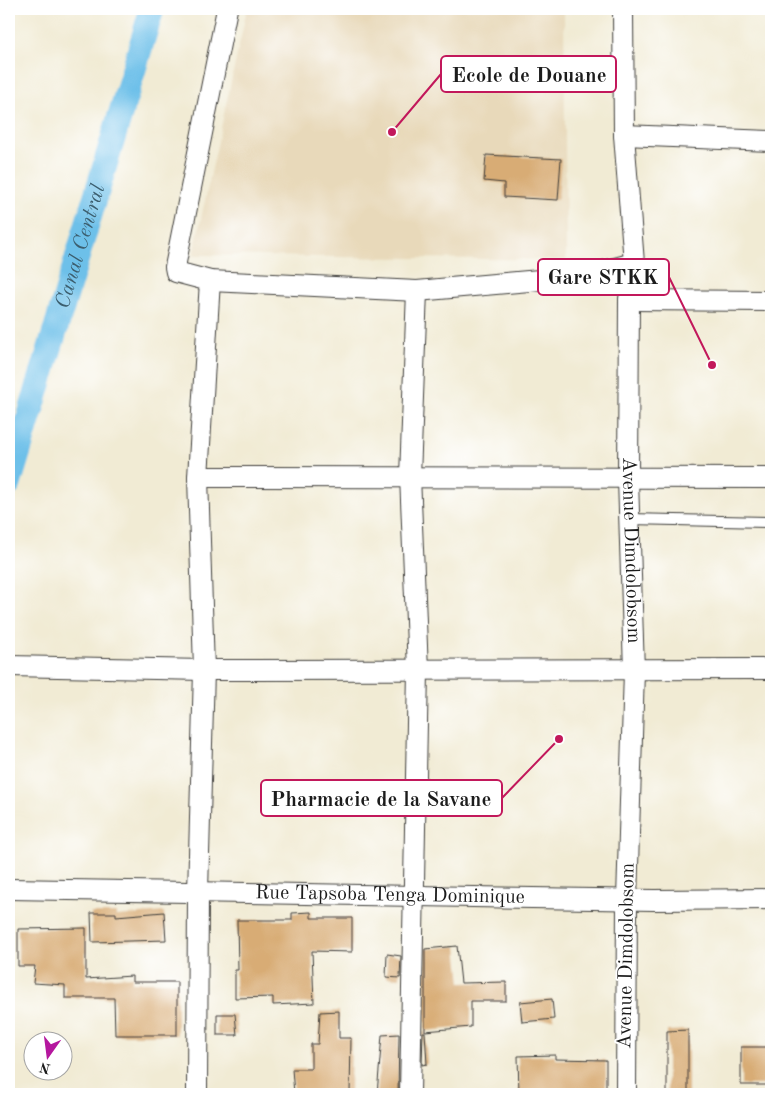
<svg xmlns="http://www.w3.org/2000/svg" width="780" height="1103" font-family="'Old Standard TT',serif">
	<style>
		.built { fill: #e8d9ba }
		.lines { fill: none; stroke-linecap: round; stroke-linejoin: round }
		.canal { stroke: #6dc0e9; stroke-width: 25 }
		.building { fill: #d8ac74 }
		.service-casing { stroke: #3c3b38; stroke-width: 12 }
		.minor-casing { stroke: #3c3b38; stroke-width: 22 }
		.service { stroke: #fff; stroke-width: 10 }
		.minor { stroke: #fff; stroke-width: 20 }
		.labels { text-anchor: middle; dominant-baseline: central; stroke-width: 4; stroke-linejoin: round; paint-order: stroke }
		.street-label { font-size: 20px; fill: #1c1c1c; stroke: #fff }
		.water-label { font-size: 21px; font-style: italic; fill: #3c5e6e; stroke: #fff }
		.leader { fill: none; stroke: #c2185b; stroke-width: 2 }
		.callout-dot { fill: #c2185b; stroke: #fff; stroke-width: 2 }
		.callout { fill: #fff; stroke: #c2185b; stroke-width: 2 }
		.callout-label { font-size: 21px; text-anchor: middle; font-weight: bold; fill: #1c1c1c }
	</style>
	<rect width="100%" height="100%" fill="#fff"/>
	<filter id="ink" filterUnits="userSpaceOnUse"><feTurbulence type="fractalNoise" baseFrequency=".02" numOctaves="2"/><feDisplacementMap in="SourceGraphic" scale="10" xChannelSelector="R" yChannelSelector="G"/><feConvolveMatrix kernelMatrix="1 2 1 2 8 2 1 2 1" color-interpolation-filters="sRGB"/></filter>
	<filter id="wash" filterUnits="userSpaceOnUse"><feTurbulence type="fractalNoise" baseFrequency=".0096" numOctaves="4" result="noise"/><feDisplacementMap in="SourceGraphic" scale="20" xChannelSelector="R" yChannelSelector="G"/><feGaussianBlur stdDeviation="1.12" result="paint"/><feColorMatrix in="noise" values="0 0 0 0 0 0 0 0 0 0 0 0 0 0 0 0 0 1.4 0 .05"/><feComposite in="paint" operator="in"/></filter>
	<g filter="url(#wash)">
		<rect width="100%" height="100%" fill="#f1ebd4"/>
		<path class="built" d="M 247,9 L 564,9 L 566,260 L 193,255 Z"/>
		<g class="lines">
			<path class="canal" id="s1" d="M 9,484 L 152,9"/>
		</g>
		<g id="blocks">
			<path class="building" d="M 486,155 L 561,159 L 558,200 L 504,197 L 504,183 L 484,181 Z
				M 164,912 L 166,940 L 92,942 L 91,913 L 116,913 L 116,916 Z
				M 311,912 L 311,918 L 352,918 L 352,952 L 312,951 L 314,1003 L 273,1005 L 273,997 L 235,998 L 235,970 L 238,970 L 237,920 L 292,920 L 292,913 Z
				M 86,928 L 86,979 L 132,976 L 132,982 L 177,982 L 177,1035 L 115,1035 L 114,998 L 65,998 L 65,985 L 33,983 L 35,966 L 18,966 L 18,929 Z
				M 457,946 L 461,983 L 506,982 L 506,1001 L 471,1001 L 471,1027 L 425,1031 L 425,949 Z
				M 387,954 L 401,956 L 400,978 L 386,977 Z
				M 552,999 L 554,1019 L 522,1022 L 520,1002 Z
				M 339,1011 L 339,1038 L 351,1038 L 350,1094 L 294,1094 L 292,1069 L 311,1069 L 311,1044 L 318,1044 L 320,1012 Z
				M 217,1014 L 235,1014 L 237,1035 L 217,1035 Z
				M 688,1030 L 688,1094 L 667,1094 L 667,1031 Z
				M 423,1032 L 425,1032 L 427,1064 L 422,1065 Z
				M 399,1034 L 398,1094 L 377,1094 L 382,1035 Z
				M 741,1047 L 771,1047 L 771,1085 L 741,1085 Z
				M 555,1055 L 555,1059 L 606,1060 L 606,1094 L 588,1094 L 588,1092 L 519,1093 L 518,1056 Z"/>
		</g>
	</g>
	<g filter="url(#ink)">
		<use href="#blocks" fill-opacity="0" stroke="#3c3b38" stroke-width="1"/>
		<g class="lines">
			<g class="service-casing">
				<path id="service" d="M 629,519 L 767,522"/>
			</g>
			<g class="minor-casing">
				<g id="minor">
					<path d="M 227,9 L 175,267 L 176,272 L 210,281 L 417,291 L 585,276 L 634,263"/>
					<path id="s2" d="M 623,9 L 624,135 L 634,263 L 629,300 L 628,479 L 634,671 L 627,899 L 626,1094"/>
					<path d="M 624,135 L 771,141"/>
					<path d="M 629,300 L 771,301"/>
					<path d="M 198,477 L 771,478"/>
					<path d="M 9,666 L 204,670 L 771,669"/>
					<path id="s3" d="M 9,889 L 654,900 L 771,899"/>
					<path d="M 197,1094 L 198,892 L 204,670 L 198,477 L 210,281"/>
					<path d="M 410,1094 L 418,670 L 410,476 L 417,291"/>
				</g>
			</g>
			<use href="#service" class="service"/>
			<use href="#minor" class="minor"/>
		</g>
	</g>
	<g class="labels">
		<g class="street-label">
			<text stroke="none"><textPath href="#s2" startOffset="542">Avenue Dimdolobsom</textPath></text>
			<text stroke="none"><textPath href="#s3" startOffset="381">Rue Tapsoba Tenga Dominique</textPath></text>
			<text transform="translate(627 956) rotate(-89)">Avenue Dimdolobsom</text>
		</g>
		<g class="water-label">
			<text stroke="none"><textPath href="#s1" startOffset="248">Canal Central</textPath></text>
		</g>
	</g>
	<path class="leader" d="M392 132L441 74M712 365L669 277M559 739L502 798"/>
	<g class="callout-dot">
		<circle cx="392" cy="132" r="5"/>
		<circle cx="712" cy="365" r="5"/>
		<circle cx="559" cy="739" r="5"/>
	</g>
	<g class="callout">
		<rect x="441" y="56" width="175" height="36" rx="5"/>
		<rect x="538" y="259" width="131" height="36" rx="5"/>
		<rect x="261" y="780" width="241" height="36" rx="5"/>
	</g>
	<g class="callout-label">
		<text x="529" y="82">Ecole de Douane</text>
		<text x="603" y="284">Gare STKK</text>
		<text x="381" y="806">Pharmacie de la Savane</text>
	</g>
	<rect width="780" height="1103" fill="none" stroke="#fff" stroke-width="30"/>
	<g transform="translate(48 1056) rotate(194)"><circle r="24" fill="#ffffff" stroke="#a4a4a4"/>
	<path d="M0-4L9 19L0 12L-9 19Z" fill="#b5179e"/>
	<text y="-8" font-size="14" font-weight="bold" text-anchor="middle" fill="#1c1c1c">N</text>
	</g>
</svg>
